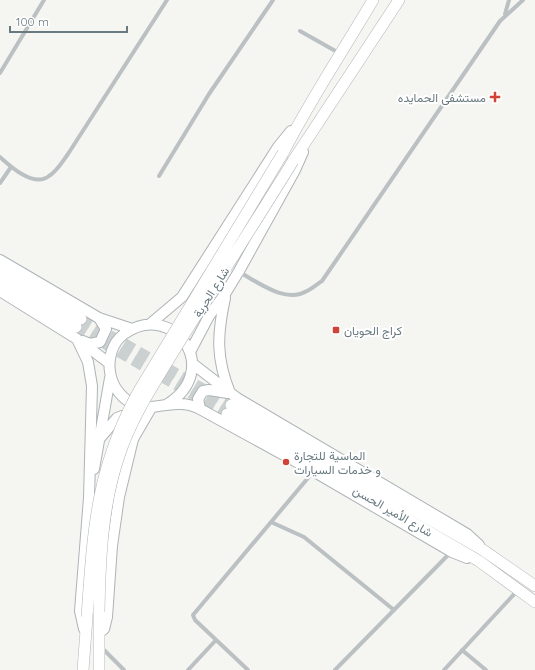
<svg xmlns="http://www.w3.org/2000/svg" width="535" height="670" font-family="Quicksand,Vazirmatn,sans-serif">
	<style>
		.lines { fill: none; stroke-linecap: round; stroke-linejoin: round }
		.trunk-tunnel { stroke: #cbd0d0; stroke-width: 11; stroke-dasharray: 11 5.5; stroke-linecap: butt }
		.secondary-casing { stroke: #adb4b7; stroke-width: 12 }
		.trunk-casing { stroke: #b1b5b7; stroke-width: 12 }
		.minor { stroke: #bbc0c2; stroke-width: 4 }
		.secondary { stroke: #fff; stroke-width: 10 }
		.trunk { stroke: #fff; stroke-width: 11 }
		.trunk-bridge-casing { stroke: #b1b5b7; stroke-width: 12; stroke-linecap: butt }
		.trunk-bridge { stroke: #fff; stroke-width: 11 }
		.poi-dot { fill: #d04337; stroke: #fff; stroke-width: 1.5 }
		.labels { text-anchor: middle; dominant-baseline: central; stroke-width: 4; stroke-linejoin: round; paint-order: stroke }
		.poi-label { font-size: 12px; fill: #687980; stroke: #fff; text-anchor: start }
		.street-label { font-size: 12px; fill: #687980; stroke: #fff }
	</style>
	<rect width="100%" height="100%" fill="#f5f5f2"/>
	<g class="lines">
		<path class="trunk-tunnel" d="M 81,319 L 231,405
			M 76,327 L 227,414"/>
		<g class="secondary-casing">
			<path id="secondary" d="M 0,260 L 99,318 L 132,329
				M 0,291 L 77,339 L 109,363
				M 225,298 C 217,335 216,358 230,393
				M 150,324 L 182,297 L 278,147 L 291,131
				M 77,339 L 88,362 L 92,386 L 89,498 L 80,611 L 84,629
				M 83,341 L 90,344 L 100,342 L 106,329 L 99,318
				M 190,352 L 209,316 L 225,294 L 239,271 L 295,170 L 303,152
				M 193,364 L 237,398 L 467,534 L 479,545
				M 166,405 C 225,369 172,299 124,334 C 112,343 108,358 110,372 C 112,387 123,401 138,406 C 152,410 165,403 180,404 C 187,404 194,406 200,409 L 313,471 L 452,552 L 467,558
				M 200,409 L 198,399 L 203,391 L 209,390 L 228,393
				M 100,438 L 117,418 L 122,416 L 131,420
				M 94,469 L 110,378
				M 100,632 L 104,629 L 107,617 L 112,546 L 119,497 L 133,439 L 151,408"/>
		</g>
		<g class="trunk-casing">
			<path id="trunk" d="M 283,153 C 310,100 343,51 373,0
				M 293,161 L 399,0
				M 0,270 L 81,319
				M 0,282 L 76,327
				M 231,405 L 483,550 L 535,586
				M 227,414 L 479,561 L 535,602
				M 83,670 L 87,617
				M 99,670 L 99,612"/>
		</g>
		<path class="minor" d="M 505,14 L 509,0
			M 300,31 L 339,53
			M 0,73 L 44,0
			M 0,157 C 11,167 34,188 49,176 C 57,171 62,162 68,154 L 167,0
			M 159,176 L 209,94 L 273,0
			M 0,183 L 11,167
			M 239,272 C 258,282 285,304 307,291 C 313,288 317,284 322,281 L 500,21 L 523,0
			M 271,522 L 304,537 L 394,610
			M 100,646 L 124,670
			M 462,650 L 486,670
			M 188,670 L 216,640
			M 248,670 L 195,620 L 193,615 L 313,472
			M 335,670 L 451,552
			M 444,670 L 517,591"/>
		<use href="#secondary" class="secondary"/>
		<use href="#trunk" class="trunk"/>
		<g class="trunk-bridge-casing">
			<path id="trunk-bridge" d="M 99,612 C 100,559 102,506 119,456 C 132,416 156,381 177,346 C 215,284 255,223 293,161
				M 87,617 C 93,530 96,467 140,389 L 283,153"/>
		</g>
		<use href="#trunk-bridge" class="trunk-bridge"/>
	</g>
	<g class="poi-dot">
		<path d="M493 91h4v4h4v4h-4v4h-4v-4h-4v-4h4z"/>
		<rect x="332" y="326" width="8" height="8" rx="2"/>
		<circle cx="286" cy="462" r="4"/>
	</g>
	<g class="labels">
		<g class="poi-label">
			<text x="486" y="97" text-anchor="end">مستشفى الحمايده</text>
			<text x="344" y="330">كراج الحويان</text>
			<text x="294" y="455">الماسية للتجارة<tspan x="294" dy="14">و خدمات السيارات</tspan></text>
		</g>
		<g class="street-label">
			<text transform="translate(211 292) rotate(-58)">شارع الحرية</text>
			<text transform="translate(393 511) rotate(30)">شارع الأمير الحسن</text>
		</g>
	</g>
	<path d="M10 26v6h117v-6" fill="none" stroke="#687980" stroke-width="2"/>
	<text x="16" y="26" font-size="12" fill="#687980" stroke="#ffffff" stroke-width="3" paint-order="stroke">100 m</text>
</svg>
